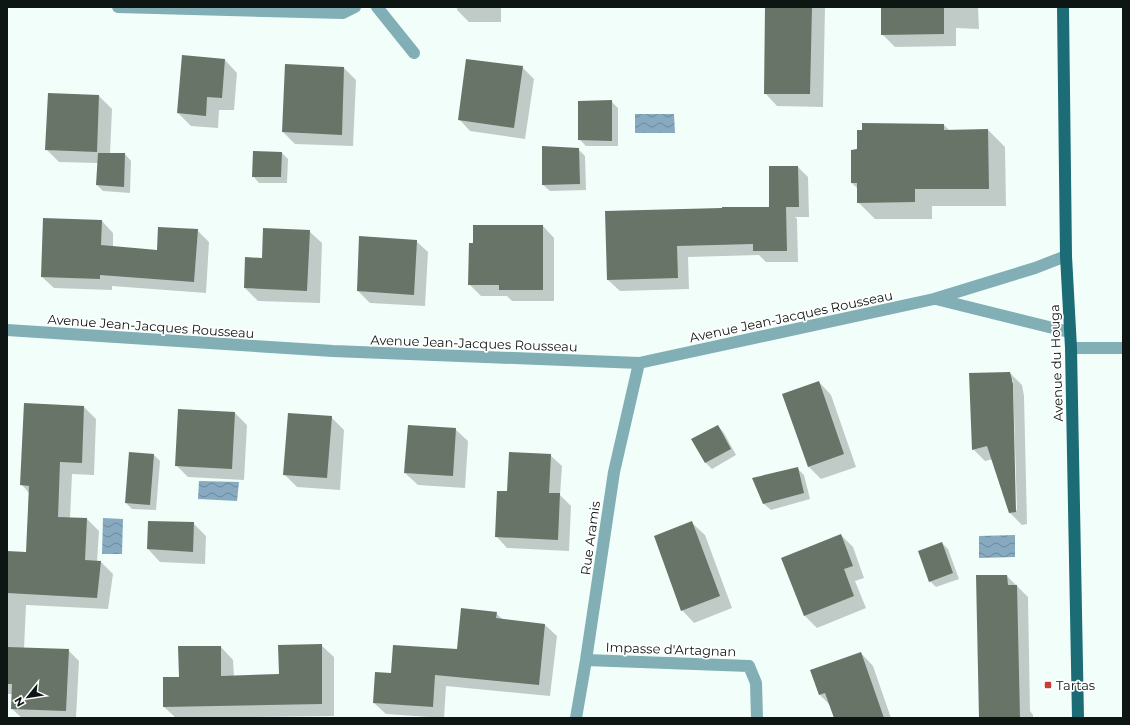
<svg xmlns="http://www.w3.org/2000/svg" width="1130" height="725" font-family="Montserrat,sans-serif">
	<style>
		.water { fill: url(#water-waves) }
		.shadow { fill: #0003; fill-rule: evenodd }
		.building { fill: #677467 }
		.lines { fill: none; stroke-linecap: round; stroke-linejoin: round }
		.minor { stroke: #81afb5; stroke-width: 12 }
		.major { stroke: #1b6c75; stroke-width: 12 }
		.poi-dot { fill: #ca3c3a; stroke: #fff; stroke-width: 1.5 }
		.labels { text-anchor: middle; dominant-baseline: central; stroke-width: 3.5; stroke-linejoin: round; paint-order: stroke }
		.street-label { font-size: 13px; fill: #0e1613; stroke: #fff }
		.poi-label { font-size: 13px; fill: #0e1613; stroke: #fff; text-anchor: start }
	</style>
	<defs>
		<pattern id="water-waves" width="16" height="10" patternUnits="userSpaceOnUse"><rect width="16" height="10" fill="#87aac0"/><path d="M0 5q4-4 8 0t8 0" fill="none" stroke="#6d899b"/></pattern>
	</defs>
	<rect width="100%" height="100%" fill="#f1fefa"/>
	<path class="water" d="M 635,114 L 674,114 L 675,133 L 635,133 Z
		M 199,481 L 239,482 L 237,501 L 198,499 Z
		M 103,518 L 123,519 L 122,554 L 102,554 Z
		M 1015,535 L 1015,557 L 979,558 L 979,536 Z"/>
	<path class="shadow" d="M 457,7 L 501,7 L 501,22 L 469,22 L 457,10 Z
		M 766,7 L 825,7 L 823,107 L 777,106 L 765,93 Z
		M 882,7 L 978,7 L 979,29 L 956,28 L 956,46 L 895,47 L 882,34 Z
		M 225,60 L 237,73 L 234,110 L 219,110 L 218,128 L 191,126 L 178,113 Z
		M 286,65 L 344,68 L 356,80 L 353,146 L 295,144 L 283,132 Z
		M 522,67 L 534,79 L 525,139 L 470,131 L 459,119 Z
		M 49,94 L 99,96 L 112,109 L 110,154 L 125,154 L 131,161 L 130,193 L 103,191 L 97,185 L 98,163 L 59,162 L 46,149 Z
		M 611,101 L 618,108 L 618,146 L 586,146 L 579,139 Z
		M 944,125 L 950,131 L 988,130 L 1005,147 L 1006,206 L 932,206 L 932,219 L 875,219 L 858,202 L 858,189 L 852,183 Z
		M 578,149 L 585,156 L 586,190 L 550,191 L 543,185 Z
		M 282,153 L 288,159 L 287,183 L 259,183 L 253,176 Z
		M 798,167 L 808,177 L 809,217 L 795,217 L 797,219 L 798,262 L 766,262 L 759,255 L 688,257 L 689,289 L 620,291 L 608,280 L 606,212 L 772,208 Z
		M 102,221 L 113,233 L 113,247 L 158,251 L 197,230 L 209,242 L 206,293 L 112,286 L 112,290 L 54,288 L 42,277 Z
		M 543,226 L 554,238 L 554,301 L 512,301 L 507,296 L 481,296 L 469,284 Z
		M 309,231 L 322,243 L 320,303 L 258,301 L 245,288 L 246,258 L 263,259 Z
		M 416,241 L 428,252 L 425,306 L 370,303 L 358,291 Z
		M 1010,373 L 1022,385 L 1024,396 L 1027,524 L 1022,525 L 1010,513 L 993,459 L 985,461 L 973,449 ZM 1011,380 L 1013,380 L 1017,511 L 1015,507 Z
		M 819,382 L 831,395 L 856,467 L 821,479 L 808,466 Z
		M 84,407 L 96,419 L 94,475 L 72,474 L 70,518 L 87,519 L 99,531 L 97,562 L 101,562 L 113,574 L 108,609 L 26,605 L 24,649 L 68,650 L 79,661 L 76,718 L 22,718 L 12,709 L 13,694 L 7,694 L 7,552 L 27,553 L 29,493 L 22,485 Z
		M 235,413 L 247,425 L 244,480 L 188,477 L 176,465 Z
		M 331,417 L 344,430 L 340,490 L 297,487 L 284,474 Z
		M 718,426 L 724,433 L 736,455 L 712,469 L 706,463 L 693,440 Z
		M 455,429 L 468,441 L 465,488 L 418,485 L 405,473 Z
		M 154,455 L 160,461 L 156,510 L 132,509 L 126,503 Z
		M 550,455 L 562,466 L 560,495 L 571,506 L 569,551 L 507,548 L 496,536 Z
		M 797,468 L 804,475 L 810,499 L 771,510 L 764,504 L 753,479 Z
		M 149,522 L 193,523 L 206,536 L 205,564 L 160,562 L 148,549 Z
		M 692,523 L 705,535 L 732,608 L 694,623 L 682,610 Z
		M 841,535 L 853,547 L 864,578 L 855,581 L 866,608 L 817,628 L 805,616 L 782,559 Z
		M 942,543 L 948,549 L 959,579 L 936,587 L 930,581 Z
		M 977,576 L 1007,576 L 1028,597 L 1030,711 L 1033,715 L 1033,718 L 980,718 Z
		M 496,613 L 503,620 L 545,625 L 557,636 L 550,696 L 446,686 L 444,718 L 386,714 L 374,703 L 458,650 Z
		M 321,645 L 334,657 L 334,716 L 176,718 L 164,707 L 180,678 L 221,647 L 233,660 L 234,677 L 280,675 Z
		M 861,653 L 873,666 L 891,718 L 835,718 L 830,705 L 819,694 Z"/>
	<path class="building" d="M 765,7 L 812,7 L 810,94 L 764,94 Z
		M 881,7 L 944,7 L 944,34 L 881,35 Z
		M 182,55 L 225,59 L 222,98 L 207,97 L 206,116 L 177,113 Z
		M 466,59 L 523,66 L 514,128 L 458,120 Z
		M 285,64 L 344,67 L 342,135 L 282,132 Z
		M 48,93 L 99,95 L 97,152 L 45,150 Z
		M 612,100 L 612,141 L 578,140 L 578,101 Z
		M 862,123 L 944,124 L 944,130 L 988,129 L 989,189 L 915,189 L 915,202 L 857,203 L 857,183 L 851,183 L 851,150 L 857,149 L 857,130 L 862,130 Z
		M 542,146 L 579,148 L 580,184 L 542,185 Z
		M 253,151 L 282,152 L 281,177 L 252,177 Z
		M 98,153 L 125,153 L 124,187 L 96,185 Z
		M 769,166 L 798,166 L 799,207 L 769,207 Z
		M 722,207 L 786,207 L 787,251 L 753,251 L 753,244 L 677,246 L 678,278 L 607,280 L 605,211 L 722,208 Z
		M 43,218 L 102,220 L 101,245 L 157,250 L 158,227 L 198,229 L 194,282 L 100,275 L 100,279 L 41,277 Z
		M 473,225 L 543,225 L 543,290 L 499,290 L 499,285 L 468,285 L 469,243 L 473,243 Z
		M 263,228 L 310,230 L 307,291 L 244,288 L 245,257 L 262,258 Z
		M 359,236 L 417,240 L 414,295 L 357,291 Z
		M 1010,372 L 1013,384 L 1016,512 L 1009,513 L 987,446 L 972,450 L 969,373 Z
		M 819,381 L 844,454 L 808,467 L 782,394 Z
		M 24,403 L 84,406 L 82,463 L 60,462 L 58,517 L 87,518 L 85,560 L 101,561 L 97,598 L 7,593 L 7,551 L 26,552 L 29,486 L 20,485 Z
		M 178,409 L 235,412 L 232,469 L 175,466 Z
		M 288,413 L 332,416 L 327,478 L 283,475 Z
		M 408,425 L 456,428 L 453,476 L 404,473 Z
		M 718,425 L 731,449 L 705,463 L 691,439 Z
		M 129,452 L 154,454 L 150,505 L 125,503 Z
		M 509,452 L 551,454 L 549,493 L 560,493 L 558,540 L 495,537 L 497,491 L 507,491 Z
		M 798,467 L 804,493 L 763,504 L 752,478 Z
		M 148,521 L 194,522 L 193,552 L 147,549 Z
		M 692,521 L 720,596 L 681,611 L 654,536 Z
		M 841,534 L 853,566 L 844,569 L 854,596 L 804,616 L 781,558 Z
		M 942,542 L 953,573 L 929,582 L 918,551 Z
		M 976,575 L 1007,575 L 1008,585 L 1017,585 L 1020,718 L 979,718 Z
		M 461,608 L 497,612 L 496,618 L 545,624 L 539,685 L 435,675 L 433,707 L 373,703 L 375,672 L 391,673 L 393,645 L 457,649 Z
		M 322,644 L 322,704 L 163,707 L 163,677 L 179,677 L 178,646 L 221,646 L 221,676 L 279,674 L 278,645 Z
		M 7,647 L 69,649 L 66,711 L 11,709 L 12,684 L 7,684 Z
		M 861,652 L 884,718 L 834,718 L 825,693 L 819,695 L 810,670 Z"/>
	<g class="lines">
		<path class="minor" d="M 118,7 L 343,13 L 355,7
			M 377,7 L 414,53
			M 936,299 L 1069,332
			M 7,330 L 333,351 L 639,363 L 934,299 L 1035,268 L 1066,256
			M 1071,348 L 1123,348
			M 586,660 L 749,666 L 756,683 L 757,718
			M 576,718 L 586,660 L 614,472 L 639,363"/>
		<path class="major" d="M 1063,7 L 1066,256 L 1071,348 L 1078,718"/>
	</g>
	<rect class="poi-dot" x="1044" y="681" width="8" height="8" rx="2"/>
	<g class="labels">
		<g class="street-label">
			<text transform="translate(791 316) rotate(-12)">Avenue Jean-Jacques Rousseau</text>
			<text transform="translate(151 326) rotate(4)">Avenue Jean-Jacques Rousseau</text>
			<text transform="translate(474 343) rotate(2)">Avenue Jean-Jacques Rousseau</text>
			<text transform="translate(1056 363) rotate(-92)">Avenue du Houga</text>
			<text transform="translate(590 538) rotate(-82)">Rue Aramis</text>
			<text transform="translate(671 649) rotate(2)">Impasse d'Artagnan</text>
		</g>
		<g class="poi-label">
			<text x="1056" y="685">Tartas</text>
		</g>
	</g>
	<rect width="1130" height="725" fill="none" stroke="#0e1613" stroke-width="16"/>
	<g transform="translate(28 697) rotate(240)" stroke="#ffffff" stroke-width="3" paint-order="stroke">
	<path d="M0-3L7 15L0 10L-7 15Z" fill="#0e1613"/>
	<text y="-6" font-size="11" font-weight="bold" text-anchor="middle" fill="#0e1613">N</text>
	</g>
</svg>
